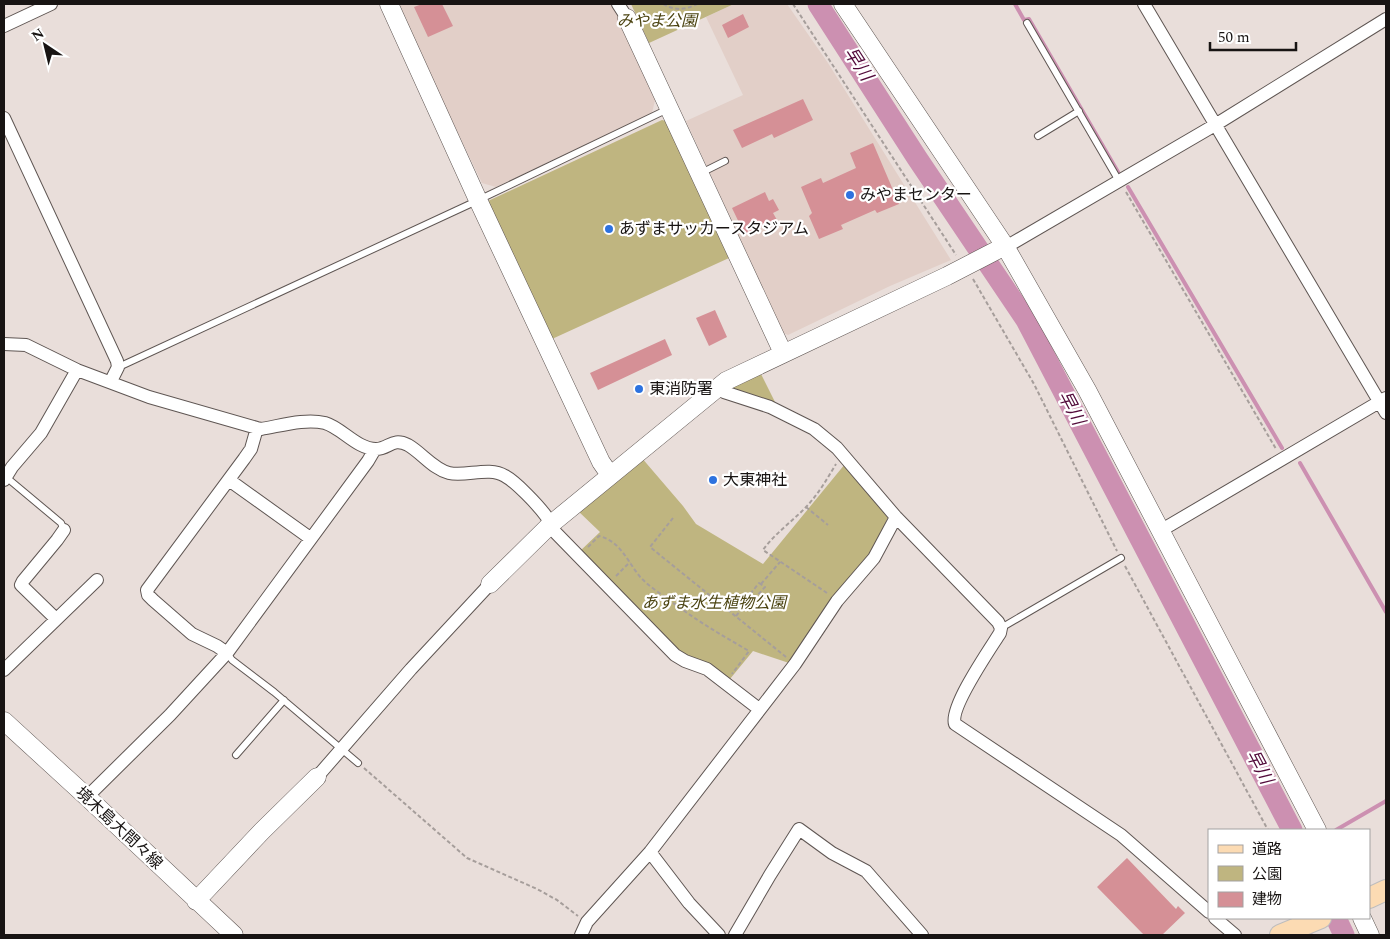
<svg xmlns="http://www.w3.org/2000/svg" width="1390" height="939" font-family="Spectral,'Noto Sans JP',serif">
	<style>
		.built { fill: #e2cfc8 }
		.green { fill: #bfb580 }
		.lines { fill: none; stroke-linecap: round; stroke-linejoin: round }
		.stream { stroke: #cc90b1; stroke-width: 4 }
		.river { stroke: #cc90b1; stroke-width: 21 }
		.building { fill: #d59096 }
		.lane-casing { stroke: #5f5653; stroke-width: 8 }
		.street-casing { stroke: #5f5653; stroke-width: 14 }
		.secondary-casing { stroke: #5f5653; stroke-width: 19 }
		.primary-casing { stroke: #bebdbd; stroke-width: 22 }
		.path { stroke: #a69e9b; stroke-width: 2; stroke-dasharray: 4 2.5; stroke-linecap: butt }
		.lane { stroke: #fff; stroke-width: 6 }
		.street { stroke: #fff; stroke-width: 12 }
		.secondary { stroke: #fff; stroke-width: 18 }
		.primary { stroke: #fcdbb3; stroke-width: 20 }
		.poi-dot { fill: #2d72df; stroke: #fff; stroke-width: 2 }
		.labels { text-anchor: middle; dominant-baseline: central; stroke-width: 4.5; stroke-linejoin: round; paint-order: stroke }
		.park-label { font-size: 16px; font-style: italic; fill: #4c4412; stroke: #fff }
		.poi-label { font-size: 16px; fill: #181413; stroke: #fff; text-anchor: start }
		.street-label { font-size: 16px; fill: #181413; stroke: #fff }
		.water-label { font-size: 18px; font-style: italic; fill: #510939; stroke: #fff }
	</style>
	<rect width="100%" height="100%" fill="#e9deda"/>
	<path class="built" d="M 398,4 L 612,4 L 656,96 L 652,113 L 496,187 L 482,183 L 418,50 Z
		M 734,4 L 787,4 L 828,63 L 951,260 L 890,286 L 788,335 L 783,333 L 686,121 L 743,95 L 706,17 Z"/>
	<path class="green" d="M 631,4 L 734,4 L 649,43 Z
		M 662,120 L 666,121 L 729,258 L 552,339 L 488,201 Z
		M 760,372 L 776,404 L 730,389 L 730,386 Z
		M 641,457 L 683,506 L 696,524 L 763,564 L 845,464 L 888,517 L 869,557 L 789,663 L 753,651 L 730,679 L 677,651 L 579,552 L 600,532 L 577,510 Z"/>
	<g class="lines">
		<path class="stream" d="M 1015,4 L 1024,20 L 1029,19 L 1118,172
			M 1128,187 L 1282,448
			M 1300,463 L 1386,612
			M 1336,830 L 1386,801
			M 1307,935 L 1311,935"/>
		<path class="river" d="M 818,4 L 917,158 L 1026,320 L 1292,830
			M 1336,918 L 1344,935"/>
	</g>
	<path class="building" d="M 422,4 L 442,4 L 453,26 L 428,37 L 414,7 Z
		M 743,14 L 749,27 L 728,38 L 722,25 Z
		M 803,99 L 813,120 L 774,138 L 772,134 L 742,148 L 733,130 Z
		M 873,143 L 899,204 L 877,213 L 875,210 L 841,225 L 843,229 L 819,239 L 809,216 L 812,213 L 801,187 L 821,178 L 823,183 L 856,168 L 850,153 Z
		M 765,192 L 769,201 L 773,199 L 779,210 L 773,213 L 777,220 L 745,235 L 732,208 Z
		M 715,310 L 727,337 L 709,346 L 696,318 Z
		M 665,339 L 672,355 L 598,390 L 590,373 Z
		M 1127,858 L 1176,909 L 1178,906 L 1185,913 L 1162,935 L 1144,935 L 1097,887 Z"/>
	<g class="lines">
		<g class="lane-casing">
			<path id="lane" d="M 1027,23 L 1119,181
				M 1038,136 L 1079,111
				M 701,173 L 725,161
				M 118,367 L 123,365 L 468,205 L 668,109
				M 6,477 L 61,523 L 64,530
				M 1001,628 L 1121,558
				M 227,653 L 232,660 L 274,692 L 358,763
				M 236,755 L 284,700"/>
		</g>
		<g class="street-casing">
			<path id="street" d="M 618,4 L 627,18
				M 1144,4 L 1386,413
				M 4,26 L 51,4
				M 4,118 L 117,361 L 118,367 L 111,381
				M 1005,246 L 1011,244 L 1215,125 L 1386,19
				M 4,344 L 26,345 L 77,370 L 149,397 L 257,428 L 261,429 C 280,426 305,418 325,423 C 342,428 357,449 376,449 C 389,449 392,437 408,445 C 422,453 433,469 449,473 C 466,477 489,466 505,476 C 516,482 538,505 546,516 C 549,521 551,527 555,532 L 675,655 L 685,661 L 707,669 L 759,709
				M 717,388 L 724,392 L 770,407 L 814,429 L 837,448 L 896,517 L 998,622 L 1001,628 L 1000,633 C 990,649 949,708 955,724 L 1121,835 L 1209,912
				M 4,480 L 12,467 L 41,433 L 77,370
				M 229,480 L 310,538
				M 1160,531 L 1386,398
				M 56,619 L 21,585 L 23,581 L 57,540 L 64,530
				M 227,653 L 217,646 L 192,634 L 153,600 L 148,595 L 147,590 L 244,459 L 251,449 L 257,428
				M 4,670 L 97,580
				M 317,777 L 411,669 L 490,584
				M 87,797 L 170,715 L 227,653 L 368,461 L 375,449
				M 650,852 L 689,903 L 719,935
				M 1215,918 L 1235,935
				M 581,935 L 587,922 L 650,852 L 795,664 L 837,601 L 874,558 L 896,517
				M 735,935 L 770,875 L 799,829 L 832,853 L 866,871 L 922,935"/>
		</g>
		<g class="secondary-casing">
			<path id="secondary" d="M 389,4 L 478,200 L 601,462 L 610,475
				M 843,4 L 1005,246 L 1087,390 L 1317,830
				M 627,18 L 783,353
				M 490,584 L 550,525 L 726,381 L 947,276 L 1005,246
				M 4,721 L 87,797 L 234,935
				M 196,901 L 262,831 L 317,777
				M 1362,918 L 1370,935"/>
		</g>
		<g class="primary-casing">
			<path id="primary" d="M 1369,898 L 1386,890
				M 1280,935 L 1321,918"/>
		</g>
		<path class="path" d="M 663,4 C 675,11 685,10 697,4
			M 793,4 L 956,255
			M 1126,192 L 1276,449
			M 973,279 L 1034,384 L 1117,551
			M 806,507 L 828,525
			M 673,518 L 650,547 L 786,657
			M 588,547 L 599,536 C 621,541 628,563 641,578 C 649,586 659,593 668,599 C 694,619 721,635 749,651 L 732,674
			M 1125,566 L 1268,830
			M 616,576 L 630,562
			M 759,583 L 765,587 L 756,597 L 751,593 Z
			M 761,584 L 780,562
			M 827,593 L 763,550 C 775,533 793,521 807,506 C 819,493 827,479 836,464
			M 736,616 L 753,595
			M 364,768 L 467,858 L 537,889 L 557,900 L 578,916"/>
		<use href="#lane" class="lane"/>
		<use href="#street" class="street"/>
		<use href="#secondary" class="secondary"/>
		<use href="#primary" class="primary"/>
	</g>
	<g class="poi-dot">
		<circle cx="850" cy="195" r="5"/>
		<circle cx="609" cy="229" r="5"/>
		<circle cx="639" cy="389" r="5"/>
		<circle cx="713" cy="480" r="5"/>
	</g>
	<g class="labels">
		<g class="park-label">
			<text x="657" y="21">みやま公園</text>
			<text x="714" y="603">あずま水生植物公園</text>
		</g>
		<g class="poi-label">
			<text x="860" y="195">みやまセンター</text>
			<text x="619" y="229">あずまサッカースタジアム</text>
			<text x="649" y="389">東消防署</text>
			<text x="723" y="480">大東神社</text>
		</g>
		<g class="street-label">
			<text transform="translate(119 828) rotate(43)">境木島大間々線</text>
		</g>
		<g class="water-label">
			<text transform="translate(858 64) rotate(57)">早川</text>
			<text transform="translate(1071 408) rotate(62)">早川</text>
			<text transform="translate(1259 767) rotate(62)">早川</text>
		</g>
	</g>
	<rect width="1390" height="939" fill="none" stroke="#181413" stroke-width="10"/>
	<rect x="1208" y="829" width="162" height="90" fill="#ffffff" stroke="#a3a1a1"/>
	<rect x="1218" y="845" width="25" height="8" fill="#fcdbb3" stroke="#a3a1a1"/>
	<text x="1252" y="854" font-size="15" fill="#181413">道路</text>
	<rect x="1218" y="866" width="25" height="15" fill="#bfb580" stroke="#a3a1a1"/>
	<text x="1252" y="879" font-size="15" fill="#181413">公園</text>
	<rect x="1218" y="892" width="25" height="15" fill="#d59096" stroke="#a3a1a1"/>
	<text x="1252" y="904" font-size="15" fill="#181413">建物</text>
	<g transform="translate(45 45) rotate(325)" stroke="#ffffff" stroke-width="4" paint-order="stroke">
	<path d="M0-4L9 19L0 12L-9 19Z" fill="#181413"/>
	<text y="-8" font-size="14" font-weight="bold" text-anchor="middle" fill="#181413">N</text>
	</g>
	<path d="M1210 42v8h86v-8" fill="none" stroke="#181413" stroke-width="2.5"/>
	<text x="1218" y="42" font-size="15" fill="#181413" stroke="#ffffff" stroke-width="4" paint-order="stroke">50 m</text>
</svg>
